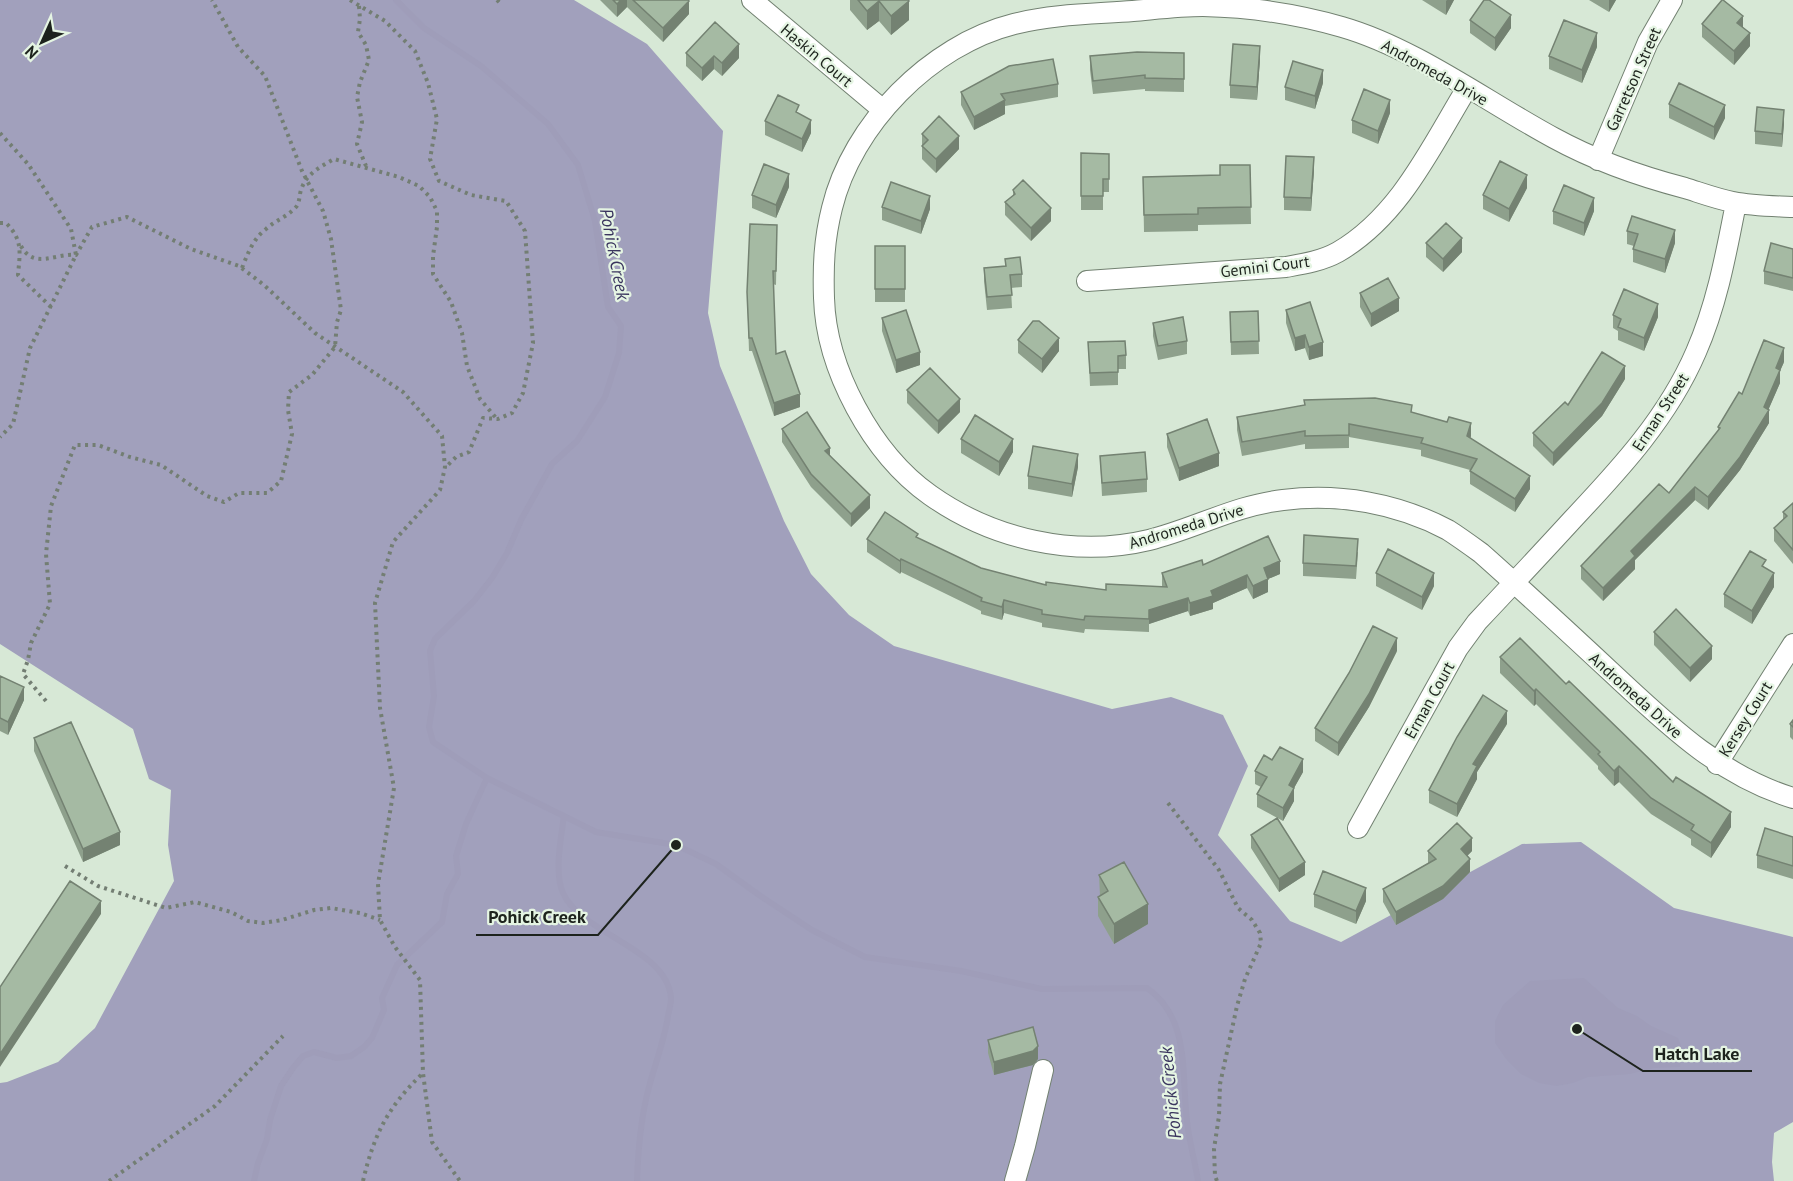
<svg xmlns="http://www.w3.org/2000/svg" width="1793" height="1181" font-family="'PT Sans',sans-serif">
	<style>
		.forest { fill: #a1a0bc }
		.water { fill: #9f9db9 }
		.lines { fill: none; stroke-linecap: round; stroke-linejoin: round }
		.stream { stroke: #9f9db9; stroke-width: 6 }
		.minor-casing { stroke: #728171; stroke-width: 22 }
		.path { stroke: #737e73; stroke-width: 4; stroke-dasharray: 3 4.5; stroke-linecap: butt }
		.minor { stroke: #fff; stroke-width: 20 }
		.wall { fill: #8ea08c }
		.shaded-wall { fill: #748272 }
		.building { fill: #a5baa3; stroke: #748272; stroke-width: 1.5 }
		.labels { text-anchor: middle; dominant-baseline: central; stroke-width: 4.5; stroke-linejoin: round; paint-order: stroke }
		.street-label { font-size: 16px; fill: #1d231d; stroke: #e5f5e3 }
		.water-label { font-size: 18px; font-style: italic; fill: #3a355e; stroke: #e5f5e3 }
		.leader { fill: none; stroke: #1d231d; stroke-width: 2 }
		.callout-dot { fill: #1d231d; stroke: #e5f5e3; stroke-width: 2 }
		.callout-label { font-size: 18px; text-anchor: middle; font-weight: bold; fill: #1d231d; stroke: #e5f5e3; stroke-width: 4.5; stroke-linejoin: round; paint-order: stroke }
	</style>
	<rect width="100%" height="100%" fill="#d7e8d6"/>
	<path class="forest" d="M 0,0 L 574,0 L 647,44 L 723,131 L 708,313 L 720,366 L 784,521 L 811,574 L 849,615 L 894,646 L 1112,709 L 1171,697 L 1223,715 L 1248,766 L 1218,835 L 1290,921 L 1341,942 L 1522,844 L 1581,842 L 1674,908 L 1793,937 L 1793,1122 L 1774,1133 L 1772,1162 L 1774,1181 L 0,1181 L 0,1083 L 7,1082 L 58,1062 L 95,1028 L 174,881 L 168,845 L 171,790 L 149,779 L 133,729 L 0,644 Z"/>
	<path class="water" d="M 1584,978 L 1618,1008 L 1637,1016 L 1651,1026 L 1678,1038 L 1683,1052 L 1680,1067 L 1654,1068 L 1630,1074 L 1588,1077 L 1573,1083 L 1557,1086 L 1539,1083 L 1521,1074 L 1506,1059 L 1495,1043 L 1495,1021 L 1503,1005 L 1530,981 Z"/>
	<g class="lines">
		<path class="stream" d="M 396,0 L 424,28 L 481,66 L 548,124 L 578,165 L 595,221 L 608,307 L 621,326 L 619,353 L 605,397 L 577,441 L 552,464 L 521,520 L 507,553 L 492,578 L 474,601 L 435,639 L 430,651 L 434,696 L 429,727 L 433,742 L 487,778 L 596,832 L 676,845 L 716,864 L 759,895 L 812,930 L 865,957 L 961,971 L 1042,989 L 1147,988 C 1191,1019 1181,1074 1187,1121 C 1189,1141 1195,1161 1198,1181
			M 564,816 C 561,838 554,873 563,893 C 582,935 667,948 671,998 C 671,1004 669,1011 668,1016 C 664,1043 653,1069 647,1095 C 640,1124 638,1152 637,1181
			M 254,1181 L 258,1163 L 267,1139 L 270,1120 L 281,1086 L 293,1068 L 303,1056 L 314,1052 L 337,1058 L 351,1056 L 364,1047 L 372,1038 L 384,1010 L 382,998 L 397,965 L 442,922 L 447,894 L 458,874 L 456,856 L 466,824 L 487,778"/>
		<g class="minor-casing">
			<path id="minor" d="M 752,0 L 883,110
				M 1598,160 L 1648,42 L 1672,0
				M 1793,207 C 1773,206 1752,206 1733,202 C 1717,199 1701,193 1685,188 C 1639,176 1596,161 1554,138 C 1487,102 1415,48 1342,27 C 1297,14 1249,7 1203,6 C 1180,6 1156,9 1133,11 C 1094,14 1053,14 1014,24 C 930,45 852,125 832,208 C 824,240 823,266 824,298 C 826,369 872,454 930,495 C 992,539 1074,558 1149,540 C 1194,529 1236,505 1283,500 C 1339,493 1397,503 1448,530 C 1459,537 1470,545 1481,553 C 1524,591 1567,631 1610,671 C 1666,723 1718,775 1793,798
				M 1087,281 L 1286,267 C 1303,264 1322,261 1338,252 C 1400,216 1431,147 1467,88
				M 1717,764 L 1793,644
				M 1358,828 L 1458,648 L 1477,622 C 1509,588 1541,554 1573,519 C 1621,468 1668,417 1696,352 C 1717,304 1726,254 1736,203
				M 1015,1181 L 1025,1146 L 1043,1070"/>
		</g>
		<path class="path" d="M 350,0 L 385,21 L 415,51 L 428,83 L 437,119 L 430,159 L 439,181 L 471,195 L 506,201 L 525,231 L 533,343 L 523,393 L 512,413 L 498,419 L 483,418 L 469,452 L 456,457 L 446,467
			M 497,0 L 500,3
			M 359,6 L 360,19 L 358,32 L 366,45 L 369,60 L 360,82 L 357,97 L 362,122 L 357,144 L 366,166
			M 0,133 L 28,164 L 71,229 L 76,255 L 30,348 L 13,424 L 0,437
			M 0,223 L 6,223 C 23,240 20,252 18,275 L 51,307
			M 21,246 C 34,270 55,253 76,255 L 92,227 L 127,217 L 191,249 L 239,266 L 264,285 L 315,333 L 403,392 L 442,436 L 445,467 L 440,490 L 393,542 L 375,603 L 380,708 L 394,788 L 378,884 L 380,920 L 395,947 L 420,980 L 423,1073 L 432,1142 L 460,1181
			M 242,268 C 248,253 253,239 266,229 C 276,220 287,217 296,207 C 300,202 299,196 301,190 C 306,174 320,167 334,159 L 399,177 L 419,186 L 430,197 L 437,211 L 437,227 L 433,256 L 433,274 L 451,302 L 462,333 L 467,366 L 480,399 L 497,419
			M 46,701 L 23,674 L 28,660 L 31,643 L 50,604 L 46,554 L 51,506 L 75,445 L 98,445 L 130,457 L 161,465 L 207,496 L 224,502 L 239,493 L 267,493 L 281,481 L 292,434 L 288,410 L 289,392 L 312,375 L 335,347 L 337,322 L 341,310 L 331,239 L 323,211 L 302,171 L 265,76 L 238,47 L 212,0
			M 1168,803 L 1219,870 L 1238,908 L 1252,920 L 1260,933 L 1261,943 L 1245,979 L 1237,1006 L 1220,1084 L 1219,1116 L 1214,1149 L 1215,1176 L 1217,1181
			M 65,866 L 98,886 L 166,908 L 195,902 L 231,912 L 248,921 L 263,923 L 282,920 L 314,910 L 331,908 L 360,913 L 380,920
			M 109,1181 L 215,1106 L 283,1036
			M 363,1181 C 374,1134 388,1107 422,1074"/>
		<use href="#minor" class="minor"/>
	</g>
	<path class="wall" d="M 600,0 L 688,0 L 689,14 L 663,42 L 627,7 L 617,17 Z
		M 850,0 L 908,0 L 909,20 L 891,35 L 879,21 L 867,30 L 850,10 Z
		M 1422,0 L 1454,0 L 1446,15 Z
		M 1589,0 L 1616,0 L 1609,12 Z
		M 1470,20 L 1511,28 L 1495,51 L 1470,33 Z
		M 1702,24 L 1743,27 L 1750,46 L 1734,65 L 1702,37 Z
		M 1597,47 L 1582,83 L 1549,69 L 1549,56 Z
		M 686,53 L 739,58 L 722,76 L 714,69 L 702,81 L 686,66 Z
		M 1184,53 L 1184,92 L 1145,91 L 1145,89 L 1093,94 L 1090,70 L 1090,56 Z
		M 1260,59 L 1257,100 L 1230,98 L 1230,85 Z
		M 1323,83 L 1315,109 L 1285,100 L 1285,87 Z
		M 1058,84 L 1058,97 L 1005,106 L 1005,114 L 974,130 L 961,105 L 961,92 Z
		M 1669,104 L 1725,118 L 1714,140 L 1669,118 Z
		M 1390,113 L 1378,144 L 1352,133 L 1352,120 Z
		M 765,121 L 811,133 L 802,152 L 765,135 Z
		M 1784,123 L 1782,147 L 1755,144 L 1755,131 Z
		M 922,134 L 959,149 L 936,173 L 922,159 Z
		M 1081,153 L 1109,154 L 1109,192 L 1103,192 L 1103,210 L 1081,210 Z
		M 1250,165 L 1251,224 L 1198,225 L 1198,231 L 1144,232 L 1143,177 L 1220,175 Z
		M 1314,170 L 1311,211 L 1284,210 L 1284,197 Z
		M 789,187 L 776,218 L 752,208 L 752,195 Z
		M 1527,188 L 1509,222 L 1483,209 L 1483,195 Z
		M 1013,190 L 1051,221 L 1031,241 L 1005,215 L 1005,202 L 1013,196 Z
		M 882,207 L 930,209 L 921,234 L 882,220 Z
		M 1553,211 L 1594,211 L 1584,236 L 1553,224 Z
		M 777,225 L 776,285 L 773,284 L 776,354 L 800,407 L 774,416 L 752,351 L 749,351 L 747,292 Z
		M 1627,231 L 1675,243 L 1665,273 L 1633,262 L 1633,249 L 1634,246 L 1627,244 Z
		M 1426,243 L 1462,252 L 1443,272 L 1426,257 Z
		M 875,246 L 905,246 L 905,302 L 875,302 Z
		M 1793,249 L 1793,291 L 1764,284 L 1764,271 Z
		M 1005,259 L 1022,274 L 1022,287 L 1011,288 L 1012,308 L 987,310 L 984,281 L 984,268 L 1005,266 Z
		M 1360,293 L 1399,311 L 1371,327 L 1360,307 Z
		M 1286,310 L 1323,356 L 1309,360 L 1305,348 L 1295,351 L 1286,323 Z
		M 1258,311 L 1259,354 L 1231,355 L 1230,312 Z
		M 1613,315 L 1658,317 L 1644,351 L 1618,340 L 1618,331 L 1613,328 Z
		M 882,318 L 920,365 L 896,373 L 882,331 Z
		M 1153,323 L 1187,341 L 1187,354 L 1158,360 L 1153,336 Z
		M 1018,340 L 1059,351 L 1042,373 L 1018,353 Z
		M 1088,342 L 1126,355 L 1126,369 L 1118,369 L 1118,385 L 1090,386 Z
		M 1784,362 L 1780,371 L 1780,383 L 1768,410 L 1769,423 L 1740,470 L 1708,510 L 1695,500 L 1635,560 L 1635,569 L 1603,601 L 1581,579 L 1581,566 L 1669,493 L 1718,431 L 1718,427 L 1742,394 Z
		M 1625,379 L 1602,416 L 1553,466 L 1533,446 L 1533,433 Z
		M 907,390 L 960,412 L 938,434 L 907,403 Z
		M 1412,413 L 1471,436 L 1470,438 L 1530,489 L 1515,512 L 1470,484 L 1470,470 L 1421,456 L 1421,450 L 1349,437 L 1349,448 L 1305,449 L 1305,444 L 1242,456 L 1237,430 L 1237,417 Z
		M 782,429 L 830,455 L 870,508 L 851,527 L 811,487 L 782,442 Z
		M 1167,434 L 1219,466 L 1179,481 L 1167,447 Z
		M 961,439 L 1013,452 L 999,476 L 961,453 Z
		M 1100,456 L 1147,479 L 1147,492 L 1102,496 Z
		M 1078,467 L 1072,497 L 1028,489 L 1028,476 Z
		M 1793,503 L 1793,564 L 1774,541 L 1774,528 L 1783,520 L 1783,512 Z
		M 918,538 L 981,568 L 1046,585 L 1106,590 L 1162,587 L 1162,573 L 1203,565 L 1280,574 L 1268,579 L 1268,592 L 1253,599 L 1247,588 L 1213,603 L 1213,609 L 1190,616 L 1188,611 L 1149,624 L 1149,632 L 1085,629 L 1084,633 L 1042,627 L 1042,623 L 1004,613 L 1002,620 L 981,614 L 981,611 L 901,572 L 900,574 L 867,552 L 867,539 Z
		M 1358,552 L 1356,579 L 1303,576 L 1303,563 Z
		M 1376,573 L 1434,586 L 1422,610 L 1376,586 Z
		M 1774,587 L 1752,624 L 1724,607 L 1724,594 Z
		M 1654,632 L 1712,659 L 1690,682 L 1654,645 Z
		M 1397,651 L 1369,707 L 1338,756 L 1315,741 L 1315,728 Z
		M 1500,657 L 1566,684 L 1673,782 L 1731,827 L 1711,858 L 1691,845 L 1691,839 L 1651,814 L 1619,782 L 1614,786 L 1598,769 L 1598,766 L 1536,704 L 1534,706 L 1500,673 Z
		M 0,676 L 24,700 L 8,735 L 0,731 Z
		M 1793,720 L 1793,740 L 1790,737 L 1790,724 Z
		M 1507,724 L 1477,772 L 1477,779 L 1457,817 L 1429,803 L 1429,790 Z
		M 34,738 L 120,845 L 83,862 L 34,751 Z
		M 1272,760 L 1303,772 L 1294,788 L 1294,801 L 1283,821 L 1257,807 L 1257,794 L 1261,787 L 1255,784 L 1255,771 Z
		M 1251,835 L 1305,875 L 1279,892 L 1251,848 Z
		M 1793,837 L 1793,879 L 1757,868 L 1757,855 Z
		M 1428,851 L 1472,851 L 1467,856 L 1470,872 L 1443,899 L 1396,925 L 1383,902 L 1383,889 L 1428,863 Z
		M 1099,875 L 1148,924 L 1114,944 L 1098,916 L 1098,897 L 1100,896 Z
		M 1314,894 L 1366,901 L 1356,924 L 1314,907 Z
		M 988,1040 L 1038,1059 L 1033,1065 L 994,1075 L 988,1053 Z"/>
	<path class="shaded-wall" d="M 621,0 L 627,0 L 627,7 L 617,17 L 617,4 Z
		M 1447,0 L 1454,0 L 1446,15 L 1446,1 Z
		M 1609,0 L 1616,0 L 1609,12 Z
		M 689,1 L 689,14 L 663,42 L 663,28 Z
		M 879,1 L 879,21 L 867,30 L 867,11 Z
		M 909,1 L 909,20 L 891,35 L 891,16 Z
		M 1511,15 L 1511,28 L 1495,51 L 1495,38 Z
		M 1743,16 L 1743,29 L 1737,23 Z
		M 1597,33 L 1597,47 L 1582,83 L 1582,70 Z
		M 1750,33 L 1750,46 L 1734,65 L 1734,51 Z
		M 739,44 L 739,58 L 722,76 L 722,63 Z
		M 1260,46 L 1260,59 L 1257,100 L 1257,87 Z
		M 714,56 L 714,69 L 702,81 L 702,68 Z
		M 1323,70 L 1323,83 L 1315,109 L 1315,96 Z
		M 1005,100 L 1005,114 L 974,130 L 974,117 Z
		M 1390,100 L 1390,113 L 1378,144 L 1378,131 Z
		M 1725,105 L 1725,118 L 1714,140 L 1714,127 Z
		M 1784,110 L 1784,123 L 1782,147 L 1782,134 Z
		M 811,120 L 811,133 L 802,152 L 802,139 Z
		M 959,136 L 959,149 L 936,173 L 936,159 Z
		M 1314,157 L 1314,170 L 1311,211 L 1311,198 Z
		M 789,174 L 789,187 L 776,218 L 776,205 Z
		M 1527,175 L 1527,188 L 1509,222 L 1509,209 Z
		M 930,196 L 930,209 L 921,234 L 921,221 Z
		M 1594,198 L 1594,211 L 1584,236 L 1584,223 Z
		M 1051,208 L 1051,221 L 1031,241 L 1031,228 Z
		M 1675,230 L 1675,243 L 1665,273 L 1665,259 Z
		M 1462,238 L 1462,252 L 1443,272 L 1443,259 Z
		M 1399,298 L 1399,311 L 1371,327 L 1371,314 Z
		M 1658,304 L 1658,317 L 1644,351 L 1644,338 Z
		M 1305,335 L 1305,348 L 1295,351 L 1295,338 Z
		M 1059,338 L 1059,351 L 1042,373 L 1042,359 Z
		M 1323,342 L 1323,356 L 1309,360 L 1309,347 Z
		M 1784,348 L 1784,362 L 1780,371 L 1780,383 L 1767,413 L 1769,410 L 1769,423 L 1740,470 L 1708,510 L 1708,497 L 1764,407 L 1776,368 Z
		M 920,352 L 920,365 L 896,373 L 896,360 Z
		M 1625,366 L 1625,379 L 1602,416 L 1553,466 L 1553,453 Z
		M 800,394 L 800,407 L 774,416 L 774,403 Z
		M 960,399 L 960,412 L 938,434 L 938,421 Z
		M 1471,423 L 1471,436 L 1467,449 L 1467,436 Z
		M 1013,439 L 1013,452 L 999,476 L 999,462 Z
		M 830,448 L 830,461 L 825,451 Z
		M 1219,453 L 1219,466 L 1179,481 L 1179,468 Z
		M 1078,454 L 1078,467 L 1072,497 L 1072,484 Z
		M 1530,476 L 1530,489 L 1515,512 L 1515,499 Z
		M 1695,487 L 1695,500 L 1635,560 L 1635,569 L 1603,601 L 1603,588 L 1631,551 Z
		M 870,495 L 870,508 L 851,527 L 851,514 Z
		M 901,559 L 901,572 L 900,574 L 900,561 Z
		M 1280,561 L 1280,574 L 1268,579 L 1268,592 L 1253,599 L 1253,586 L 1264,568 Z
		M 1434,573 L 1434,586 L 1422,610 L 1422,597 Z
		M 1774,573 L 1774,587 L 1752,624 L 1752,611 Z
		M 1247,575 L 1247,588 L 1213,603 L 1213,609 L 1190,616 L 1190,603 L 1211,591 Z
		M 1188,598 L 1188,611 L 1149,624 L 1149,632 L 1149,610 Z
		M 1004,600 L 1004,613 L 1002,620 L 1002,607 Z
		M 1397,638 L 1397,651 L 1369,707 L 1338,756 L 1338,743 Z
		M 1712,646 L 1712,659 L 1690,682 L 1690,668 Z
		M 24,687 L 24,700 L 8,735 L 8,722 Z
		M 1536,689 L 1536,704 L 1534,706 L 1534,691 Z
		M 1507,711 L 1507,724 L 1477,772 L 1477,779 L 1457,817 L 1457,804 L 1473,764 Z
		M 1303,759 L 1303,772 L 1289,797 L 1294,788 L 1294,801 L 1283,821 L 1283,808 L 1289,785 Z
		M 1619,766 L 1619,782 L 1614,786 L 1614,771 Z
		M 1731,812 L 1731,827 L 1711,858 L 1711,843 Z
		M 120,832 L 120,845 L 83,862 L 83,849 Z
		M 1472,838 L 1472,851 L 1461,862 L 1461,849 Z
		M 1470,859 L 1470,872 L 1443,899 L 1396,925 L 1396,912 Z
		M 1305,862 L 1305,875 L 1279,892 L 1279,879 Z
		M 1366,888 L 1366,901 L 1356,924 L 1356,911 Z
		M 101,901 L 101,914 L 0,1067 L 0,1054 Z
		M 1148,904 L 1148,924 L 1114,944 L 1114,924 Z
		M 1038,1046 L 1038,1059 L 1033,1065 L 994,1075 L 994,1062 Z"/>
	<path class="building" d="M 613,0 L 621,0 L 617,4 Z
		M 633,0 L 688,0 L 689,1 L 663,28 Z
		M 858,0 L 908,0 L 909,1 L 891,16 L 879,1 L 867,11 Z
		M 1484,0 L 1489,0 L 1511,15 L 1495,38 L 1470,20 Z
		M 1722,0 L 1723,0 L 1743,16 L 1737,23 L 1750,33 L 1734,51 L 1702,24 Z
		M 1564,20 L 1597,33 L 1582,70 L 1549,56 Z
		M 715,22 L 739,44 L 722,63 L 714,56 L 702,68 L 686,53 Z
		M 1233,44 L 1260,46 L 1257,87 L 1230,85 Z
		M 1137,52 L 1184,53 L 1184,79 L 1145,78 L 1145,75 L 1093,81 L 1090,56 Z
		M 1053,59 L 1058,84 L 1001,94 L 1005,100 L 974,117 L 961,92 L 1009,66 Z
		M 1293,61 L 1323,70 L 1315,96 L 1285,87 Z
		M 1679,83 L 1725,105 L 1714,127 L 1669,104 Z
		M 1364,89 L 1390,100 L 1378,131 L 1352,120 Z
		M 778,95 L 799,105 L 796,112 L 811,120 L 802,139 L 765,121 Z
		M 1757,107 L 1784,110 L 1782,134 L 1755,131 Z
		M 939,116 L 959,136 L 936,159 L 922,146 L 928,140 L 922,134 Z
		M 1081,153 L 1109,154 L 1109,179 L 1103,179 L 1103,196 L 1081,196 Z
		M 1286,156 L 1314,157 L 1311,198 L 1284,197 Z
		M 1500,161 L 1527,175 L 1509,209 L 1483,195 Z
		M 764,164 L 789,174 L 776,205 L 752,195 Z
		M 1220,165 L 1250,165 L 1251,207 L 1198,208 L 1198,214 L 1144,215 L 1143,177 L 1220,175 Z
		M 1023,180 L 1051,208 L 1031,228 L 1005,202 L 1015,194 L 1013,190 Z
		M 891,182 L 930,196 L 921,221 L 882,207 Z
		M 1564,185 L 1594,198 L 1584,223 L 1553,211 Z
		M 1632,216 L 1675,230 L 1665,259 L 1633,249 L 1638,234 L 1627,231 Z
		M 1446,223 L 1462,238 L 1443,259 L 1426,243 Z
		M 750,224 L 777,225 L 776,271 L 773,271 L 776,354 L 785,351 L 800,394 L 774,403 L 752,338 L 749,338 L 747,292 Z
		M 1771,243 L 1793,249 L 1793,278 L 1764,271 Z
		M 875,246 L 905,246 L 905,289 L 875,289 Z
		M 1020,257 L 1022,274 L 1010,275 L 1012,295 L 987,297 L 984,268 L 1006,266 L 1005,259 Z
		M 1388,278 L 1399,298 L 1371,314 L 1360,293 Z
		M 1624,289 L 1658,304 L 1644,338 L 1618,327 L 1621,319 L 1613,315 Z
		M 1310,302 L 1323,342 L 1309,347 L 1305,335 L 1295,338 L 1286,310 Z
		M 906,310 L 920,352 L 896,360 L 882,318 Z
		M 1258,311 L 1259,341 L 1231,342 L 1230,312 Z
		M 1183,317 L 1187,341 L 1158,346 L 1153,323 Z
		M 1033,321 L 1039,321 L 1059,338 L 1042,359 L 1018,340 Z
		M 1764,340 L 1784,348 L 1776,368 L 1780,370 L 1764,407 L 1769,410 L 1740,457 L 1708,497 L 1695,487 L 1631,551 L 1635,556 L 1603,588 L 1581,566 L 1659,484 L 1669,493 L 1720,428 L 1718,427 L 1739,392 L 1742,394 Z
		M 1125,341 L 1126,355 L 1118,356 L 1118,372 L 1090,373 L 1088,342 Z
		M 1602,352 L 1625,366 L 1602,403 L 1553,453 L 1533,433 L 1565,402 L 1568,405 Z
		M 930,368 L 960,399 L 938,421 L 907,390 Z
		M 1375,398 L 1412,405 L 1411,412 L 1447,422 L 1449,417 L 1471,423 L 1467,436 L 1530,476 L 1515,499 L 1470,471 L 1477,459 L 1421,443 L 1423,438 L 1349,424 L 1349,435 L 1305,436 L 1305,431 L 1242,442 L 1237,417 L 1305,405 L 1304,400 Z
		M 807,412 L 830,448 L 825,451 L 870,495 L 851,514 L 811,474 L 782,429 Z
		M 975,415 L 1013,439 L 999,462 L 961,439 Z
		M 1207,419 L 1219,453 L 1179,468 L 1167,434 Z
		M 1033,446 L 1078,454 L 1072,484 L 1028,476 Z
		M 1145,452 L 1147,479 L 1102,483 L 1100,456 Z
		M 1793,503 L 1793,550 L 1774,528 L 1787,516 L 1783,512 Z
		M 885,512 L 918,534 L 916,537 L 981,568 L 1046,585 L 1046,582 L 1106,590 L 1106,584 L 1167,587 L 1162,573 L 1202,560 L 1203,565 L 1268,536 L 1280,561 L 1264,568 L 1268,579 L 1253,586 L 1247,575 L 1211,591 L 1213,596 L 1190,603 L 1188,598 L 1149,610 L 1149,619 L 1085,616 L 1084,620 L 1042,614 L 1042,610 L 1004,600 L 1002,607 L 981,601 L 982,598 L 901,559 L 900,561 L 867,539 Z
		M 1304,535 L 1358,539 L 1356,566 L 1303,563 Z
		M 1388,549 L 1434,573 L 1422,597 L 1376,573 Z
		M 1750,551 L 1766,560 L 1762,566 L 1774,573 L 1752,611 L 1724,594 Z
		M 1676,609 L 1712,646 L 1690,668 L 1654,632 Z
		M 1373,626 L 1397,638 L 1369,694 L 1338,743 L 1315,728 L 1349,673 Z
		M 1520,638 L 1566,684 L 1569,681 L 1673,782 L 1676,777 L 1731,812 L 1711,843 L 1691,830 L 1694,825 L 1651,798 L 1619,766 L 1614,771 L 1598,754 L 1600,752 L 1536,689 L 1534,691 L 1500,657 Z
		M 0,676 L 24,687 L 8,722 L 0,718 Z
		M 1483,695 L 1507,711 L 1473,764 L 1477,766 L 1457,804 L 1429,790 L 1457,737 Z
		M 1793,720 L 1793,727 L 1790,724 Z
		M 71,722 L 120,832 L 83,849 L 34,738 Z
		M 1280,747 L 1303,759 L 1289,785 L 1294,788 L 1283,808 L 1257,794 L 1267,777 L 1255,771 L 1264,755 L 1272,760 Z
		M 1277,818 L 1305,862 L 1279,879 L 1251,835 Z
		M 1457,823 L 1472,838 L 1461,849 L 1470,859 L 1443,886 L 1396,912 L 1383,889 L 1436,859 L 1428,851 Z
		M 1765,828 L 1793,837 L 1793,866 L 1757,855 Z
		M 1124,862 L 1148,904 L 1114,924 L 1098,897 L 1108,891 L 1099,875 Z
		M 1323,871 L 1366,888 L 1356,911 L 1314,894 Z
		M 70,881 L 101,901 L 0,1054 L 0,987 Z
		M 1033,1027 L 1038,1046 L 1033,1051 L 994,1062 L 988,1040 Z"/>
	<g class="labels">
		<g class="street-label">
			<text transform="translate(817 55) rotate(40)">Haskin Court</text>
			<text transform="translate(1435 72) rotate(29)">Andromeda Drive</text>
			<text transform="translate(1633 79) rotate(-66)">Garretson Street</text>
			<text transform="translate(1265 266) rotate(-7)">Gemini Court</text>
			<text transform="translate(1660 412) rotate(-57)">Erman Street</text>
			<text transform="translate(1186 526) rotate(-17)">Andromeda Drive</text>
			<text transform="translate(1636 695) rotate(42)">Andromeda Drive</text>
			<text transform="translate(1429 700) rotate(-61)">Erman Court</text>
			<text transform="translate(1745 719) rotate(-58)">Kersey Court</text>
		</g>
		<g class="water-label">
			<text transform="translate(615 254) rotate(79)">Pohick Creek</text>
			<text transform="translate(1170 1093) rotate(-96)">Pohick Creek</text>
		</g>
	</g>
	<path class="leader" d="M676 845L598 935H476M1577 1029L1643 1071H1752"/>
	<g class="callout-dot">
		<circle cx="676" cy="845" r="6"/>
		<circle cx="1577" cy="1029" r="6"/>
	</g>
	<g class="callout-label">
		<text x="537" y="923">Pohick Creek</text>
		<text x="1697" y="1060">Hatch Lake</text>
	</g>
	<g transform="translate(42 42) rotate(225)" stroke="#e5f5e3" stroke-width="4.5" paint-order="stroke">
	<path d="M0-4.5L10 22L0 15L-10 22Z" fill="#1d231d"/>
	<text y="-9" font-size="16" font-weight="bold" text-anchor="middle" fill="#1d231d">N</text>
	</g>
</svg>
